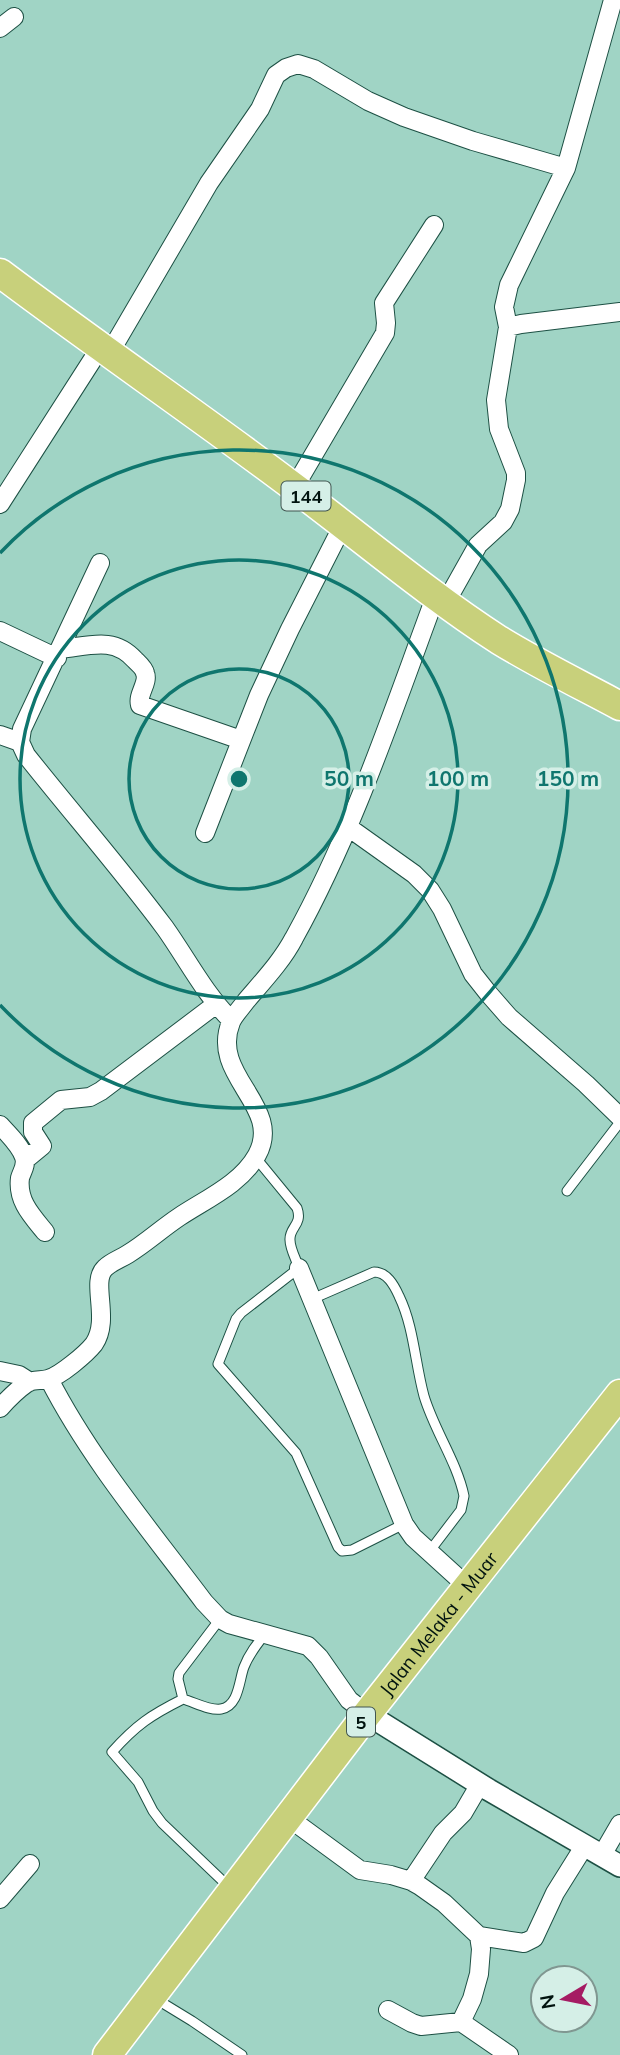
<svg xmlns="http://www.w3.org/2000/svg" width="620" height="2055" font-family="Mulish,sans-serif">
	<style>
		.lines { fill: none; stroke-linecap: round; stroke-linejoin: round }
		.service-casing { stroke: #1d5044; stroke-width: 11 }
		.minor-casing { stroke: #1d5044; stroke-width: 20 }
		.tertiary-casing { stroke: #1d5044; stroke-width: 24 }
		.primary-casing { stroke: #fff; stroke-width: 31 }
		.service { stroke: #fff; stroke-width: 9 }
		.minor { stroke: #fff; stroke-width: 18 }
		.tertiary { stroke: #fff; stroke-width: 21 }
		.primary { stroke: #c8d07b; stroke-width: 28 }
		.ring { fill: none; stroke: #0f766e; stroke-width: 3.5 }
		.labels { text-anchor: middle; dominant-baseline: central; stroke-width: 7; stroke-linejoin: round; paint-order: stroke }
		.shield { fill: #d5efe7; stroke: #415550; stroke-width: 2 }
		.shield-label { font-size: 18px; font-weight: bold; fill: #01130f }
		.street-label { font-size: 19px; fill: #01130f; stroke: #d5efe7 }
		.centre { fill: #0f766e; stroke: #d5efe7; stroke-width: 3.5 }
		.ring-label { font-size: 21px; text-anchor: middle; font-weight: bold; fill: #0f766e; stroke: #d5efe7; stroke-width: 7; stroke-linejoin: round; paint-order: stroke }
	</style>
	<rect width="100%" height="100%" fill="#a0d4c5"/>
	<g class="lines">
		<g class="service-casing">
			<path id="service" d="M 256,1158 L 297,1208 C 303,1225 289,1227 290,1240 C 290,1249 296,1259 299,1268 L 241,1313 L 236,1319 L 218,1364 L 296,1453 L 338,1547 L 342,1551 L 352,1550 L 404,1524
				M 567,1191 L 620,1122
				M 312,1299 L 374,1272 C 387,1272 394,1285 399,1296 C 414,1327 415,1363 424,1396 C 434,1430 457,1462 464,1496 L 461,1510 L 429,1552
				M 220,1619 L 179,1673 L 178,1679 L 183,1699 C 151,1715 136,1725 112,1752 L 138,1782 L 153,1811 L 162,1823 L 230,1888
				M 183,1699 C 194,1702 210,1711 221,1709 C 239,1706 239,1680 244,1667 C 249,1654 257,1644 265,1634
				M 156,1999 L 192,2021 L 242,2055"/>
		</g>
		<g class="minor-casing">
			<path id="minor" d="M 0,28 L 14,17
				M 508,327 L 521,324 L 620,312
				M 109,354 L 209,183 L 260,109 L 276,75 L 286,68 L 298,64 L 314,69 L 368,101 L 404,117 L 473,141 L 566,168
				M 294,488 L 385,333 L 386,323 L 384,303 L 434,225
				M 0,504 L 100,348
				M 446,602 L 478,545 L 503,522 L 510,509 L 516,480 L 516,473 L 499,429 L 496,400 L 508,327 L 504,307 L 509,285 L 566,168 L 613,0
				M 0,631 L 57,658
				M 61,649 C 89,646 114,636 135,660 C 138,663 144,668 145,673 C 149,683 137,694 140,705 L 241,740
				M 0,735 L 20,742 L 26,755 C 72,813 121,869 165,928 C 187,959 204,993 231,1020
				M 20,742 L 22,729 L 100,563
				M 348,827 L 414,874 L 430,890 L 442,909 L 473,974 L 488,993 L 509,1017 L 586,1084 L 620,1117
				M 205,833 L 259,695 L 290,629 L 343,525
				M 0,1125 C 8,1134 20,1145 24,1157 C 27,1165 22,1171 20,1178 C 17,1201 32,1216 45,1232
				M 25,1160 L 42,1146 L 33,1132 L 33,1123 L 61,1100 L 90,1097 L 101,1091 L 215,1005
				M 299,1268 L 404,1524 L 413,1537 L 468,1587
				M 0,1371 L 19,1375 L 30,1382
				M 49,1379 C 90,1459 150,1530 204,1602 L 220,1619 L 229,1624 L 308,1646 L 319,1657 L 349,1700 L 367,1714
				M 0,1408 C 8,1399 17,1390 27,1383 C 34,1379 41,1381 48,1379 C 60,1376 86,1354 94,1344 C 111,1319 90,1282 105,1268 C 111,1262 120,1259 128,1254 C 146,1243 161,1229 179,1217 C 206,1199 241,1184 257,1155 C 284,1106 209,1076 231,1022 C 234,1015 241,1008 246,1001 C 263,981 282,961 294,938 C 354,830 393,710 436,595
				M 289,1818 L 360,1870 L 391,1875 L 411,1881 L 420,1886 L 444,1903 L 479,1936 L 481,1949 L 479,1974 L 472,1999 L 461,2022 L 509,2055
				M 602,1855 L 620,1824
				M 411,1881 L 443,1833 L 463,1813 L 480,1784
				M 0,1899 L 30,1864
				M 479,1936 L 524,1943 L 534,1938 L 555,1893 L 585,1845
				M 388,2010 L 412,2023 L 421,2026 L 461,2022"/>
		</g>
		<g class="tertiary-casing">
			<path id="tertiary" d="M 367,1714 L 489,1790 L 620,1866"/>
		</g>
		<g class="primary-casing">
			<g id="primary">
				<path d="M 0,273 C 97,346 198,415 295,488 C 363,539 428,594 499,640 C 538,664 579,684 620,706"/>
				<path id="s1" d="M 107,2055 L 367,1714 L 620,1394"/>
			</g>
		</g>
		<use href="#service" class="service"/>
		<use href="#minor" class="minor"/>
		<use href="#tertiary" class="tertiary"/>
		<use href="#primary" class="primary"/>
	</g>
	<g class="ring">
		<circle cx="239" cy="779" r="110"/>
		<circle cx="239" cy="779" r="219"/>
		<path d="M0 553A329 329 0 1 1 0 1005"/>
	</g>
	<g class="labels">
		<g class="shield">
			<rect x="281.5" y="481.5" width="49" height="29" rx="5"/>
			<rect x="347" y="1707.5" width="28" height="29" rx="5"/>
		</g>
		<g class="shield-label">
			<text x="306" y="496">144</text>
			<text x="361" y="1722">5</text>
		</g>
		<g class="street-label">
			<text stroke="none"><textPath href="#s1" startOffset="544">Jalan Melaka - Muar</textPath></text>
		</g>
	</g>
	<circle cx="239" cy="779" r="10" class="centre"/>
	<g class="ring-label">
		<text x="349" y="786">50 m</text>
		<text x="458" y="786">100 m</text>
		<text x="568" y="786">150 m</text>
	</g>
	<g transform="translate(564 1999) rotate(260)"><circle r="33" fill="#d5efe7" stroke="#809791" stroke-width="2"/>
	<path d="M0-5L12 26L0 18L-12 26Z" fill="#a51b63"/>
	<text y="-10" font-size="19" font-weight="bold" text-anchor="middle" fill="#01130f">N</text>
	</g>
</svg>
